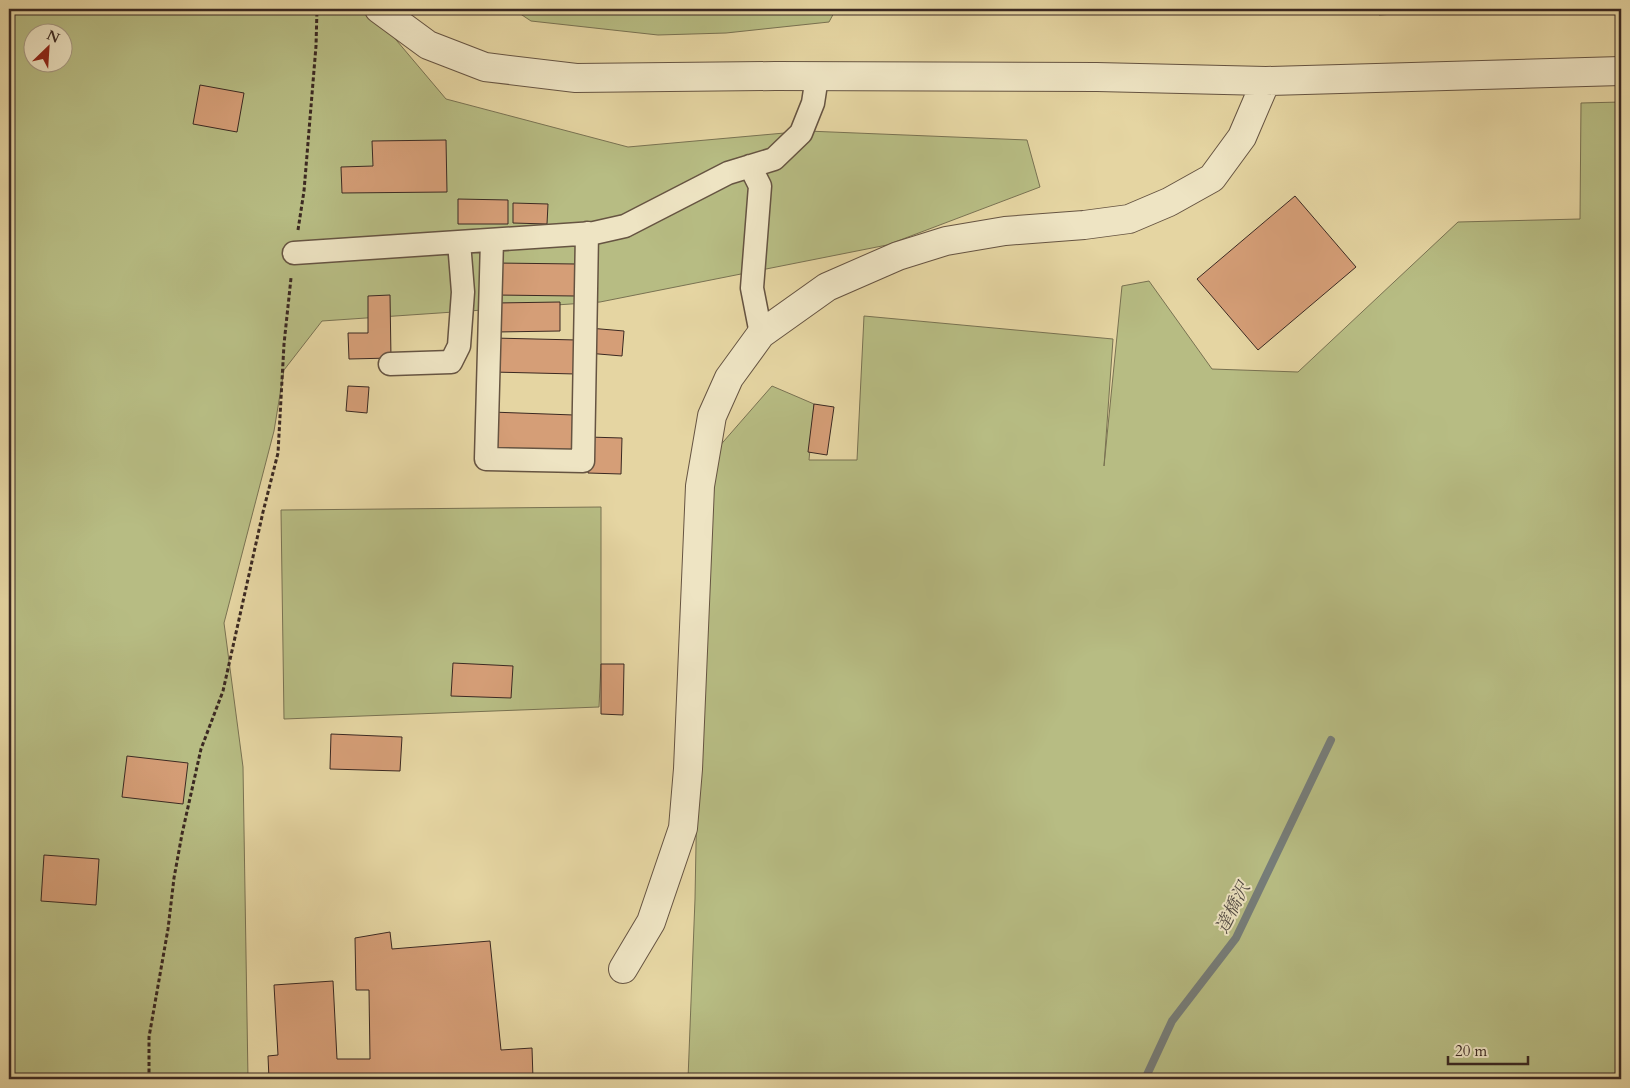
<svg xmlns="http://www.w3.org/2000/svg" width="1630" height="1088" font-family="Cardo,'Noto Serif JP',serif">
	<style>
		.green { fill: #b7bc83; stroke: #797252; fill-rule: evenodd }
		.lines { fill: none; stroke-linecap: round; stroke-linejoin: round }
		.stream { stroke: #767d79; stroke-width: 8 }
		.building { fill: #d59e77; stroke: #3b2922 }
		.minor-casing { stroke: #665442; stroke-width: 25 }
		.tertiary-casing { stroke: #665442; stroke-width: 30 }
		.path { stroke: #3b2922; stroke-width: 3; stroke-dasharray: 4 2.5; stroke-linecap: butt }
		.minor { stroke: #eee4c3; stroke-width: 22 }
		.tertiary { stroke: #eee4c3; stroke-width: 28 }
		.labels { text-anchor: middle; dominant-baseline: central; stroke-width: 4; stroke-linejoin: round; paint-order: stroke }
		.water-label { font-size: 18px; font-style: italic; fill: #544c46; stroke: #eee4c3 }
	</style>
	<rect width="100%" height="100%" fill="#e5d5a2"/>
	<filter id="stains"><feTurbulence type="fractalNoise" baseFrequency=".004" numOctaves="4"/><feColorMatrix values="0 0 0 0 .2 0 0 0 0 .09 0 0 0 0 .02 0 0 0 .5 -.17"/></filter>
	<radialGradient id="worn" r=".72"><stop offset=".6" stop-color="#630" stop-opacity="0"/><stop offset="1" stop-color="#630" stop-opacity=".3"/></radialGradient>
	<path class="green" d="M 9,9 L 370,9 L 446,99 L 628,147 L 807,131 L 1027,140 L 1040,187 L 887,245 L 600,302 L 322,321 L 284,370 L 274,431 L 224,623 L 243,767 L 248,1079 L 9,1079 ZM 32,32 L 62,32 L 62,62 L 32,62 Z
		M 513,9 L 836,9 L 829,22 L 726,33 L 658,35 L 531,21 Z
		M 1374,9 L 1472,9 L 1379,15 Z
		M 1621,102 L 1621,1079 L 688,1079 L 695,899 L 703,465 L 772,386 L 814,404 L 809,460 L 857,460 L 864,316 L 1113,339 L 1104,466 L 1122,286 L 1149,281 L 1212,369 L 1298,372 L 1458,222 L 1580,219 L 1581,103 Z
		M 601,507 L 601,664 L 599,707 L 284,719 L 281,510 Z"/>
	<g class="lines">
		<path class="stream" d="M 1145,1079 L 1172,1021 L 1236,938 L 1331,740"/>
	</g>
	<path class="building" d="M 200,85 L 244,93 L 237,132 L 193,124 Z
		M 446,140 L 447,192 L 342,193 L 341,167 L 373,166 L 372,141 Z
		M 1295,196 L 1356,267 L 1258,350 L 1197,279 Z
		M 458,199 L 508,200 L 508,224 L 458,224 Z
		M 513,203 L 548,204 L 547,224 L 513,223 Z
		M 496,263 L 576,264 L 575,296 L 496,295 Z
		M 390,295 L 391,358 L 349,359 L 348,333 L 368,333 L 368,296 Z
		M 560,302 L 560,331 L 496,332 L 496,303 Z
		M 589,328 L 624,331 L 622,356 L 587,353 Z
		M 493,338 L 577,340 L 576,374 L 492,372 Z
		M 348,386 L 369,387 L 367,413 L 346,411 Z
		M 814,404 L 834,407 L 827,455 L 808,452 Z
		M 491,412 L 574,415 L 574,450 L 490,448 Z
		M 588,437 L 622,438 L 621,474 L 588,473 Z
		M 453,663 L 513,666 L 511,698 L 451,696 Z
		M 601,664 L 624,664 L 623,715 L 601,714 Z
		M 331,734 L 402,737 L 400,771 L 330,769 Z
		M 127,756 L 188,763 L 183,804 L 122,797 Z
		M 44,855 L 99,859 L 96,905 L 41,901 Z
		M 390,932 L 392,949 L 490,941 L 501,1050 L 532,1048 L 533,1079 L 269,1079 L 268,1056 L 278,1055 L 274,985 L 333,981 L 337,1059 L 370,1059 L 369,990 L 356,990 L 355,938 Z"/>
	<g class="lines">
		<g class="minor-casing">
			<path id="minor" d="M 750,166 L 760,186 L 752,288 L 761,334
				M 492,240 L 486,459 L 583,461 L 587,233
				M 294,253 L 594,233 L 625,226 L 728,173 L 774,159 L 801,133 L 813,103 L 817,77
				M 390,364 L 451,362 L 459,346 L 463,292 L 459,242"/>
		</g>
		<g class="tertiary-casing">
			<path id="tertiary" d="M 379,9 L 428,45 L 485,67 L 576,78 L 775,76 L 1097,77 L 1266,81 L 1621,71
				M 623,969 L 651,922 L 683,828 L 688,769 L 700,486 L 712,416 L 729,378 L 761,334 L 827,287 L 898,256 L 946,241 L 1005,231 L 1084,225 L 1129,219 L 1169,202 L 1212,178 L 1242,137 L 1266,81"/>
		</g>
		<path class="path" d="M 298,230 L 304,191 L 316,46 L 317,9
			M 149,1079 L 149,1037 L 168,929 L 174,878 L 182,834 L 201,749 L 223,691 L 263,512 L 278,453 L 284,344 L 291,278"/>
		<use href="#minor" class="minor"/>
		<use href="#tertiary" class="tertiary"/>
	</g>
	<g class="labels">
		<g class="water-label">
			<text transform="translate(1233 908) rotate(-63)">達橋沢</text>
		</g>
	</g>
	<rect width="1630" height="1088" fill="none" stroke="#e5d5a2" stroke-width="30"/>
	<rect x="10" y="10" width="1610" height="1068" fill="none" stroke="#3b2922" stroke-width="2.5"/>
	<rect x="15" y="15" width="1600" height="1058" fill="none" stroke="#3b2922"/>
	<g transform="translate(48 48) rotate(25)"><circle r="24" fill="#eee4c3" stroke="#a69983"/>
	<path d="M0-4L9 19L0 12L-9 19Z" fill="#8f2418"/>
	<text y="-8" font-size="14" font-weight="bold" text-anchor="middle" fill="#3b2922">N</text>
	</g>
	<path d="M1448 1056v8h80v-8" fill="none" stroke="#3b2922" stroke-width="2.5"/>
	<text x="1455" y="1056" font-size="15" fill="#3b2922" stroke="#eee4c3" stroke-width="4" paint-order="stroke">20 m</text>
	<rect width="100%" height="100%" filter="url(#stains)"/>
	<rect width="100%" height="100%" fill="url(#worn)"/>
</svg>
